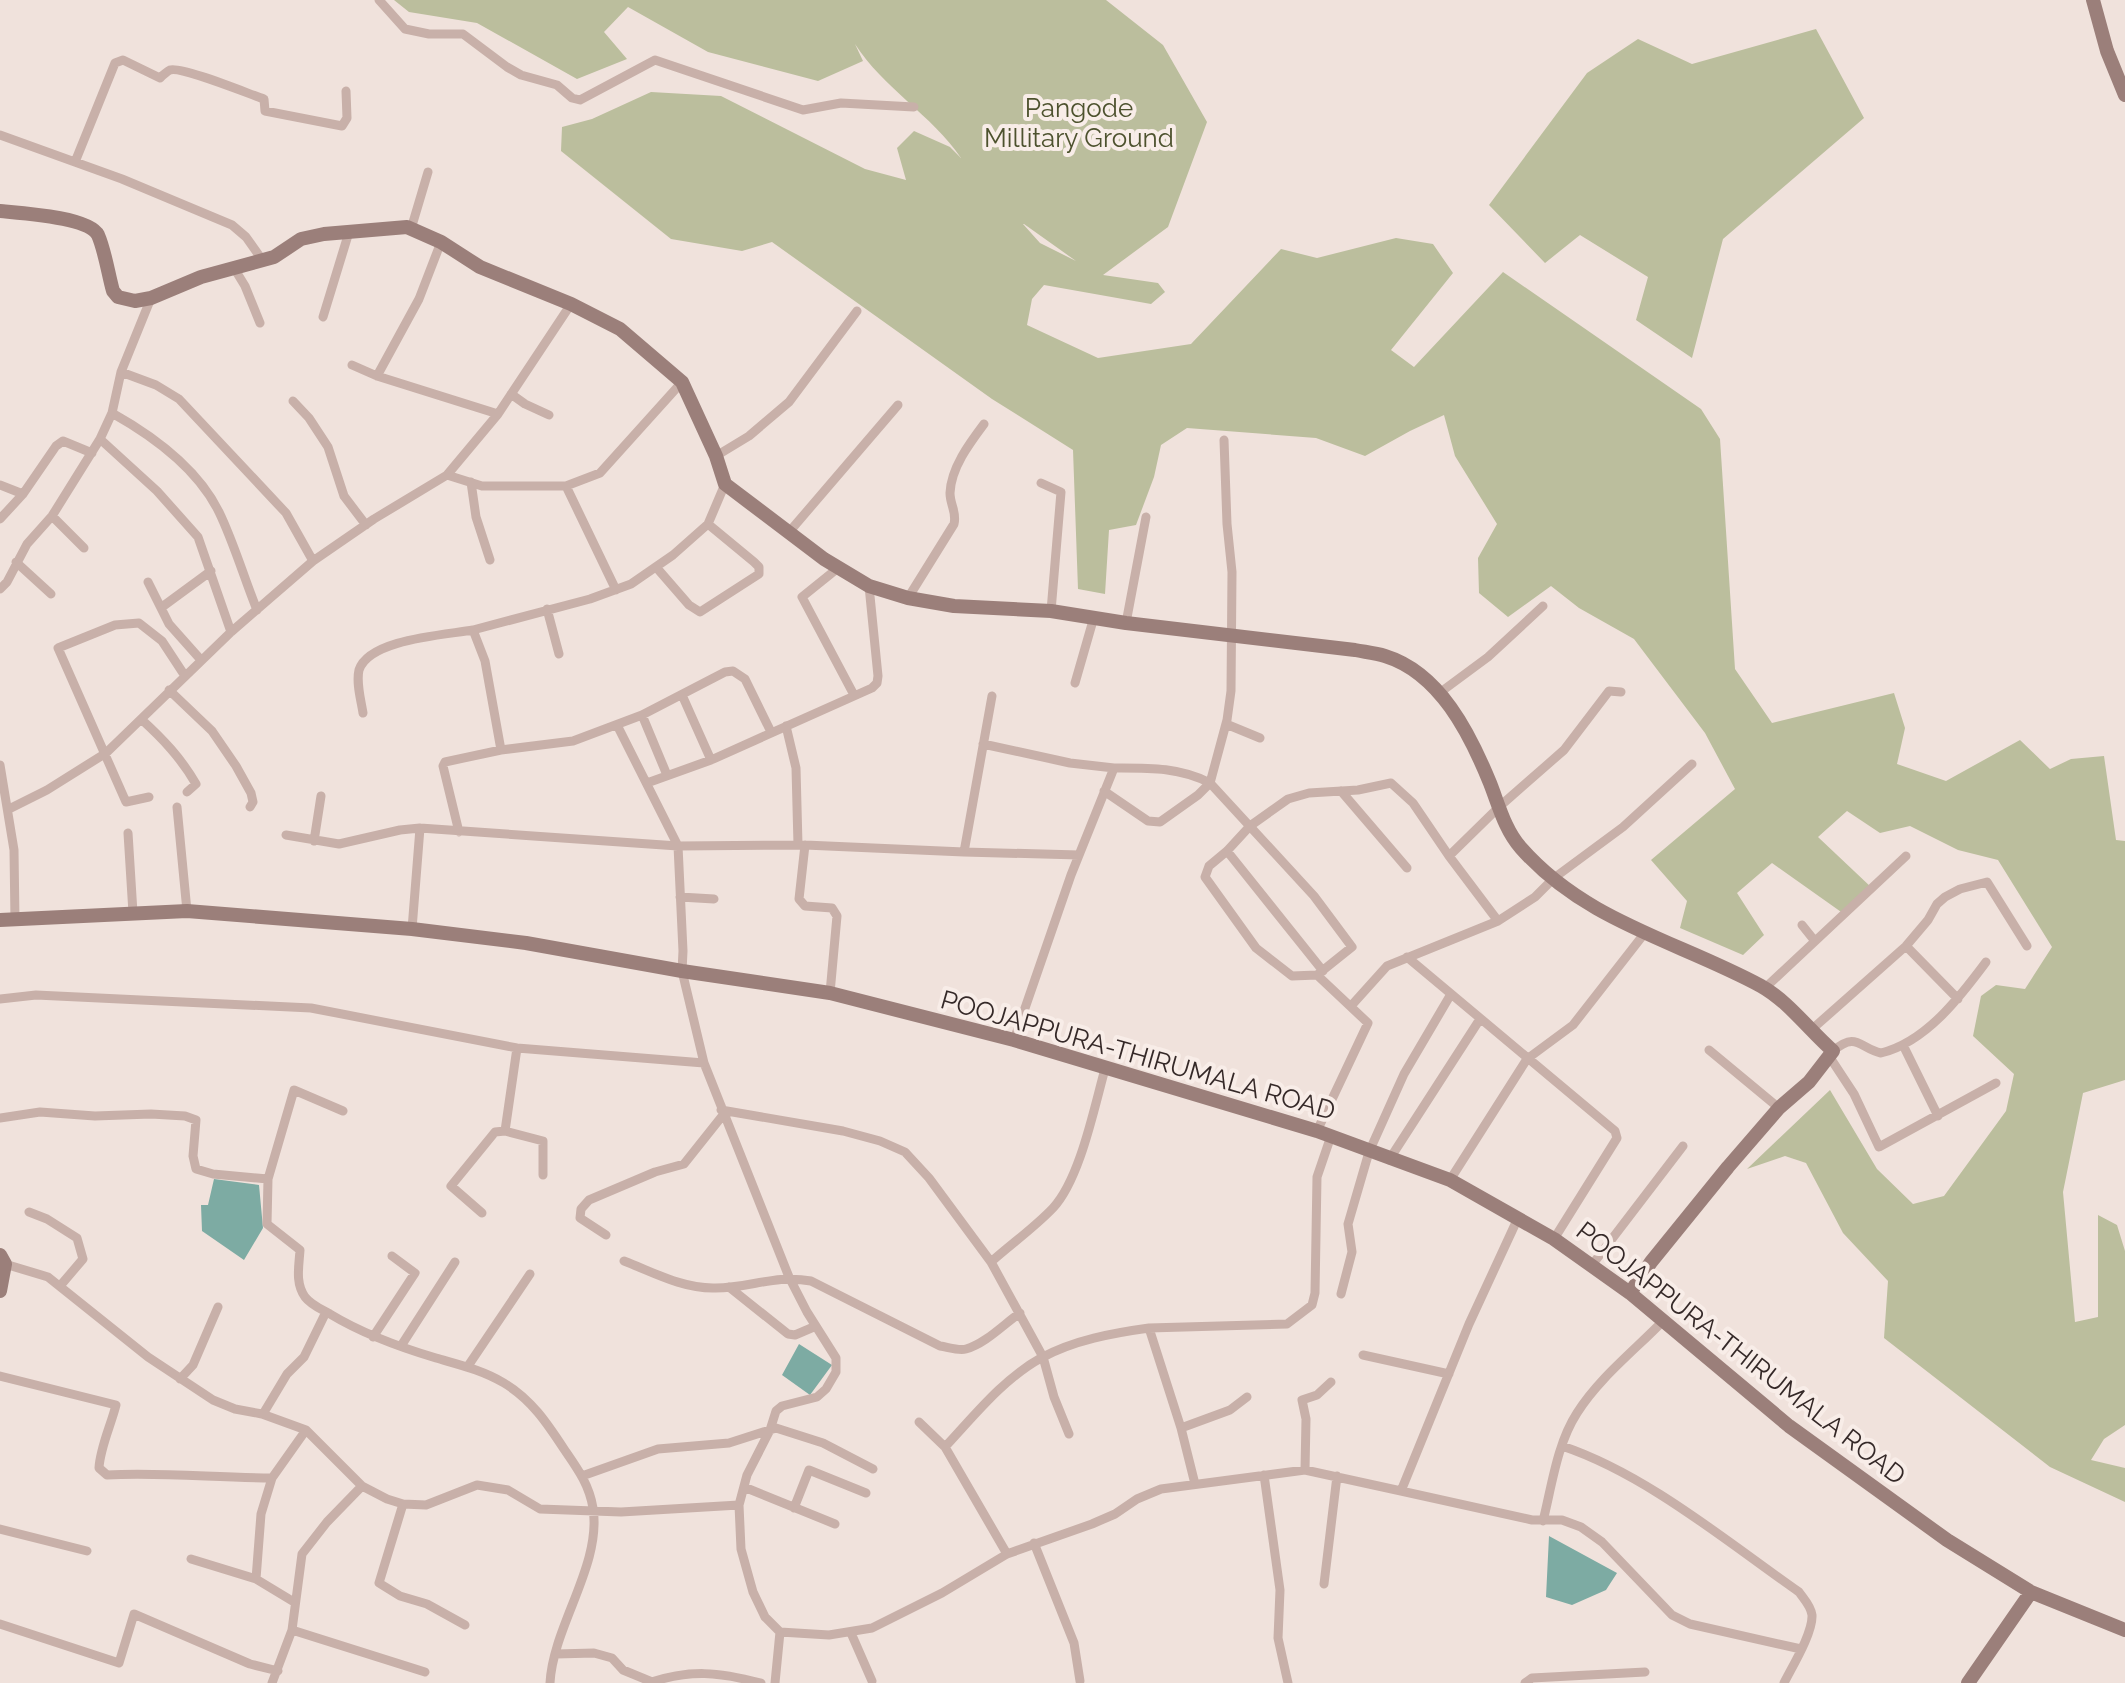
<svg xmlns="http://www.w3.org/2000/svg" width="2125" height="1683" font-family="Raleway,sans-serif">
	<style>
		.green { fill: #bbbe9d; fill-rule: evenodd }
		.water { fill: #7daba3 }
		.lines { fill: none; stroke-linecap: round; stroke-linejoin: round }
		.street { stroke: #c8b0a9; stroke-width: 9 }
		.secondary { stroke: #9b7f7a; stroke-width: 14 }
		.labels { text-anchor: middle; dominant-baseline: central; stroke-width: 8; stroke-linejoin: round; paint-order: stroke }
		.park-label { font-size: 26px; fill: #4d522e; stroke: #f8ede8 }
		.street-label { font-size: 26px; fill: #352928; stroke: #f8ede8 }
	</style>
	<rect width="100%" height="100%" fill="#f0e2dc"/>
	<path class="green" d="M 394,0 L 1106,0 L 1163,45 L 1207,122 L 1168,227 L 1103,275 L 1158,283 L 1165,292 L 1151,304 L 1044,285 L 1032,299 L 1027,325 L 1098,358 L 1191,344 L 1281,249 L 1317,258 L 1396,238 L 1433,244 L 1453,273 L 1391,350 L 1414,367 L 1503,272 L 1701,409 L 1720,439 L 1735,669 L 1772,723 L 1894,693 L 1905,728 L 1897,764 L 1946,781 L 2020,740 L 2050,769 L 2071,759 L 2104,756 L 2116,840 L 2125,841 L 2125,1080 L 2083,1093 L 2063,1192 L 2075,1322 L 2098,1317 L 2098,1215 L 2117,1225 L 2125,1251 L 2125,1425 L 2104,1439 L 2091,1460 L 2125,1468 L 2125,1502 L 2050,1467 L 1884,1338 L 1888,1281 L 1843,1233 L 1806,1163 L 1785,1156 L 1747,1169 L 1830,1090 L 1877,1169 L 1913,1204 L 1944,1196 L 2006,1111 L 2014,1074 L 1973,1036 L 1981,996 L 1996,985 L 2025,989 L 2052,947 L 1998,860 L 1958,850 L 1910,826 L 1880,833 L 1847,811 L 1818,837 L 1872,888 L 1844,914 L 1772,863 L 1737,893 L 1764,935 L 1743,955 L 1680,928 L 1687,901 L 1651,860 L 1735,789 L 1705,733 L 1634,639 L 1579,608 L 1551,586 L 1508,617 L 1479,593 L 1478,558 L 1497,524 L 1455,456 L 1444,415 L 1410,431 L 1365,456 L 1316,438 L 1187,428 L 1161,445 L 1154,477 L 1136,525 L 1109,530 L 1105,594 L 1078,589 L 1073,450 L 992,399 L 772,242 L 742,251 L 671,239 L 561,151 L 562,127 L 592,119 L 651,92 L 721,96 L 865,169 L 906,180 L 897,148 L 914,131 L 950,147 L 961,158 C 932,115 883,88 855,44 L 863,61 L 818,81 L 708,52 L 628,7 L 604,32 L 627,59 L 577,79 L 477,23 L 409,12 ZM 1023,224 L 1024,224 L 1076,261 L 1040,243 Z
		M 1816,29 L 1864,118 L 1723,239 L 1692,358 L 1636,320 L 1648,277 L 1580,235 L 1545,263 L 1489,205 L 1587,73 L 1638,39 L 1692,64 Z"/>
	<path class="water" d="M 214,1179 L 259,1185 L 263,1228 L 244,1260 L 202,1231 L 201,1205 L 208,1205 Z
		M 799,1344 L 832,1365 L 810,1395 L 782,1375 Z
		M 1549,1536 L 1617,1573 L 1606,1590 L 1572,1605 L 1546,1597 Z"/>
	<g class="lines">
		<path class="street" d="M 379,0 L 405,29 L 429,34 L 463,34 L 507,67 L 521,75 L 557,85 L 572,98 L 580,100 L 655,60 L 803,110 L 841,103 L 914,107
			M 0,135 L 122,179 L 232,225 L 246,237 L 263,261
			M 75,162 L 115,63 L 123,60 L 160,78 C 163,75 166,72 170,70 C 181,66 249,94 264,99 L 265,111 L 342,126 L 347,118 L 346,91
			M 411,229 L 428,172
			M 234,268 L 245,286 L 260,323
			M 323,317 L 349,232
			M 352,365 L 377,376 L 498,414
			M 121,372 L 156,385 L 179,399 L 286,513 L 313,561
			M 377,376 L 419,299 L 441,242
			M 511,394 L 525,404 L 549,415
			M 293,401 L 309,418 L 328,447 L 344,496 L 366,525
			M 112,413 C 153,436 198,469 219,512 C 234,543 244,578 257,610
			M 100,439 L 157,491 L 198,537 L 231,632
			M 716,456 L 749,436 L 789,402 L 857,311
			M 447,475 L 482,486 L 566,486 L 600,473 L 682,382
			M 471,482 L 476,517 L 490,560
			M 1041,483 L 1061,492 L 1051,611
			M 0,485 L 23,494
			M 566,486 L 616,590
			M 52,516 L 84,548
			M 0,519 L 23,494 L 56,446 L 63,441 L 92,453
			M 790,531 L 898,405
			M 16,562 L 51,594
			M 656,567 L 689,605 L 700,612 L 759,574 L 759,567 L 754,562 L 708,524
			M 838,568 L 802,597 L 854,695
			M 148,582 L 169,624 L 201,660
			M 0,589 L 7,582 L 27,544 L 52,516 L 100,439 L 112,413 L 121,372 L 151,298
			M 908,598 L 954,524 C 957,512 950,505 950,493 C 951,468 969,444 984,424
			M 162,607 L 211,571
			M 547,609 L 559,654
			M 1126,623 L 1146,517
			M 1075,683 L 1094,617
			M 169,690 L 212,731 L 236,766 L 251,793 L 253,802 L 250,807
			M 1438,694 L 1488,657 L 1543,606
			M 682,695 L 711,760
			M 363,713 C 361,700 356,683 359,670 C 369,639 445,635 473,630
			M 642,715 L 667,775
			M 141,719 C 163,739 181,758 196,784 L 187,792
			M 1226,724 L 1260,738
			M 617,725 L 678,846 L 805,845 L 964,852 L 992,696
			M 786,726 L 796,768 L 798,845
			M 983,744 L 1070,763 L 1114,768
			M 501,750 L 573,741 L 642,715 L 725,672 L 733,671 L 745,679 L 771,732
			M 0,765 L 14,850 L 15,921
			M 647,783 L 711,760 L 872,688 L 877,683 L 878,676 L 869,586
			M 1104,791 L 1148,821 L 1160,822 L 1198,795 L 1210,783 L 1227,720 L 1231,691 L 1232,572 L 1227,524 L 1224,440
			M 1341,791 L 1407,868
			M 149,797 L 126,802 L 58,648 L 115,625 L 139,623 L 162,641 L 185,676
			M 177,807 L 187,911
			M 9,809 L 47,790 L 106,753 L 231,632 L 313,561 L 374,519 L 447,475 L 498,414 L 571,304
			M 459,832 L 443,766 L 445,762 L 501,750 L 485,661 L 473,630 L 590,599 L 631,584 L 673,555 L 708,524 L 725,484
			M 128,833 L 133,913
			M 286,835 L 339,844 L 400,830 L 420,828 L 678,846 L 683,951 L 682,971 L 704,1063 L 789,1277 L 807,1312 L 836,1358 L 836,1372 L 826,1389 L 817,1397 L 782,1406 L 776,1411 L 770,1430 L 747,1475 L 739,1505 L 741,1549 L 753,1592 L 765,1617 L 780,1632 L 775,1683
			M 314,841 L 321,796
			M 805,845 L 799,899 L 805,906 L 832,908 L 837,916 L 830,993
			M 1227,851 L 1323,971
			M 964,852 L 1079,855
			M 1449,856 L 1498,921
			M 680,897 L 714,899
			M 1802,925 L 1814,940
			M 412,929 L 420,828
			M 1906,946 L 1958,999
			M 1407,957 L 1615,1131 L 1617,1138 L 1554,1239
			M 1765,988 L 1906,856
			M 0,999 L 36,995 L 311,1008 L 517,1048 L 704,1063
			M 1351,1006 L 1387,966 L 1498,921 L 1535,897 L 1554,878 L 1623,827 L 1692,764
			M 1810,1031 L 1906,946 L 1928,920 L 1937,904 L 1945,897 L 1960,889 L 1987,882 L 2027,946
			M 1014,1040 L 1071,875 L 1114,768 C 1148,768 1179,767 1210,783 L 1314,896 L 1352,947 L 1317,975
			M 1903,1045 L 1938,1116
			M 1709,1050 L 1779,1108
			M 1833,1051 C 1857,1031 1859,1048 1881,1053 C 1926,1042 1960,997 1986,962
			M 1829,1056 L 1854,1094 L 1879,1147 L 1996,1083
			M 721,1110 L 843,1131 L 880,1141 L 905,1152 L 929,1178 L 991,1262 L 1043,1357 L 1054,1397 L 1069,1434
			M 0,1118 L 40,1112 L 95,1116 L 151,1114 L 185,1116 L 196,1120 L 193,1156 L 196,1169 L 213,1174 L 268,1179 L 267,1224 L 300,1250 C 299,1266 295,1283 305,1297 C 311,1305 321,1309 330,1314 C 363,1334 399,1347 436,1358 C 460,1365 482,1370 504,1383 C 531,1399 547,1423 564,1449 C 577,1468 589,1484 593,1508 C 602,1565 553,1626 550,1683
			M 505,1131 L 543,1141 L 543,1175
			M 1317,1131 L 1368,1023 L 1317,975 L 1292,976 L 1256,948 L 1205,877 L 1209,866 L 1227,851 L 1250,826 L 1288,799 L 1309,793 L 1358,790 L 1391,783 L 1413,803 L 1449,856 L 1499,807 L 1564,750 L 1609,691 L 1621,692
			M 1389,1160 L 1480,1019
			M 268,1179 L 294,1090 L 343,1111
			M 1450,1180 L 1527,1059 L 1573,1025 L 1644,934
			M 29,1212 L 47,1219 L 77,1238 L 83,1259 L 60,1286
			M 482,1213 L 451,1186 L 495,1132 L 505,1131 L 517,1048
			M 1518,1218 L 1469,1324 L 1401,1491 L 1532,1520 L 1562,1520 L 1581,1527 L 1602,1542 L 1672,1615 L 1690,1624 L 1801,1649
			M 606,1235 L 580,1218 L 581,1209 L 589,1200 L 655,1172 L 684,1164 L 723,1115
			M 624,1261 C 653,1272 681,1288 713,1288 C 748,1289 774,1274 811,1281 L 940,1346 C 948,1347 958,1351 966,1349 C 985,1344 1004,1324 1020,1313
			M 991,1262 C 1011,1244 1034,1228 1053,1208 C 1080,1179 1094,1108 1105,1069
			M 5,1264 L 48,1277 L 148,1357 L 213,1400 L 235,1409 L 262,1414 L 306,1430 L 362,1486 L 387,1499 L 403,1504 L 426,1505 L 477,1485 L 508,1490 L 540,1509 L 621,1512 L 739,1505
			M 1592,1265 L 1683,1146
			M 729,1287 L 788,1334 L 795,1335 L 816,1326
			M 1341,1294 L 1352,1252 L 1348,1224 L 1369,1152 L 1404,1074 L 1451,994
			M 1149,1328 L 1287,1324 L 1312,1305 L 1315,1293 L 1317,1177 L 1331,1136
			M 373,1337 L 415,1273 L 392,1256
			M 401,1346 L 455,1262
			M 1363,1355 L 1449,1374
			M 468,1366 L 530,1274
			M 0,1376 L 116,1405 C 111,1425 100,1448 99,1468 L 107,1475 C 163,1472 216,1478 272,1478
			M 180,1379 L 193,1365 L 218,1307
			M 263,1414 L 287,1374 L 304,1357 L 326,1312
			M 919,1422 L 945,1447 L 1007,1554
			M 1181,1428 L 1230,1410 L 1247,1397
			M 1562,1446 C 1646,1474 1726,1541 1799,1592 C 1804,1599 1811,1606 1812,1615 C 1813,1633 1792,1667 1784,1683
			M 945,1447 C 974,1416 1003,1379 1041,1358 C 1074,1340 1113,1333 1149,1328 L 1181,1428 L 1195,1484
			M 1305,1470 L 1306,1419 L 1302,1400 L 1317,1395 L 1331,1382
			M 1264,1475 L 1280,1590 L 1278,1638 L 1288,1683
			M 582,1476 L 658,1449 L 729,1443 L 776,1428 L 823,1443 L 873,1469
			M 744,1487 L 835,1524
			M 403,1504 L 379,1583 L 400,1596 L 427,1604 L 465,1625
			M 794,1508 L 809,1470 L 866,1493
			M 1543,1521 C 1552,1485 1557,1444 1577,1413 C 1599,1378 1635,1350 1663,1321
			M 0,1529 L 87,1551
			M 1034,1543 L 1074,1643 L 1080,1681
			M 191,1559 L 256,1579 L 294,1602
			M 256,1579 L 261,1514 L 272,1478 L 306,1430
			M 1324,1584 L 1337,1476
			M 0,1624 L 119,1663 L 134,1614 L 250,1664 L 278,1671
			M 292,1630 L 425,1672
			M 780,1632 L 829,1635 L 872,1628 L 942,1593 L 1007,1554 L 1092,1524 L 1115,1514 L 1137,1499 L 1161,1489 L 1305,1470 L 1401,1491
			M 851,1633 L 872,1681
			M 556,1654 L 594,1653 L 612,1658 L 623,1670 L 652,1682
			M 272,1683 L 292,1630 L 302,1554 L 327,1522 L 362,1486
			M 648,1683 C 691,1669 718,1672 761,1683
			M 1525,1683 L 1532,1678 L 1645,1672"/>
		<path class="secondary" d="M 2093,0 L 2107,51 L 2125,95
			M 0,211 C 20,213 89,217 98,235 C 105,251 108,273 113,291 L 118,297 L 135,301 L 151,298 L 201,277 L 274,257 L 301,239 L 324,234 L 407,227 L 441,242 L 480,267 L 571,304 L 620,329 L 682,382 L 716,456 L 725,484 L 824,559 L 869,586 L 908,598 L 954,606 L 1051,611 L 1126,623 L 1355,650 C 1365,652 1375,653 1385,656 C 1440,673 1470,734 1490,783 C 1499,806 1505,830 1521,848 C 1586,922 1678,941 1761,986 C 1788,1001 1810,1031 1833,1051 L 1809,1082 L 1779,1108 L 1728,1167 L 1651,1262 L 1630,1293
			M 0,920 L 187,911 L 412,929 L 526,943 L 682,971 L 830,993 L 1014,1040 L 1317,1131 L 1450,1180 L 1554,1239 L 1630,1293 L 1789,1426 L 1947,1540 L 2031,1592 L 2125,1630
			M 0,1255 L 5,1264 L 0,1291
			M 1968,1683 L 2031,1592"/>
	</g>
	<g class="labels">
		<g class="park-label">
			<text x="1079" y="108">Pangode<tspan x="1079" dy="30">Millitary Ground</tspan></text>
		</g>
		<g class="street-label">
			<text transform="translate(1138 1055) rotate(16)">POOJAPPURA-THIRUMALA ROAD</text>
			<text transform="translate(1741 1353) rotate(38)">POOJAPPURA-THIRUMALA ROAD</text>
		</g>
	</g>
</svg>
